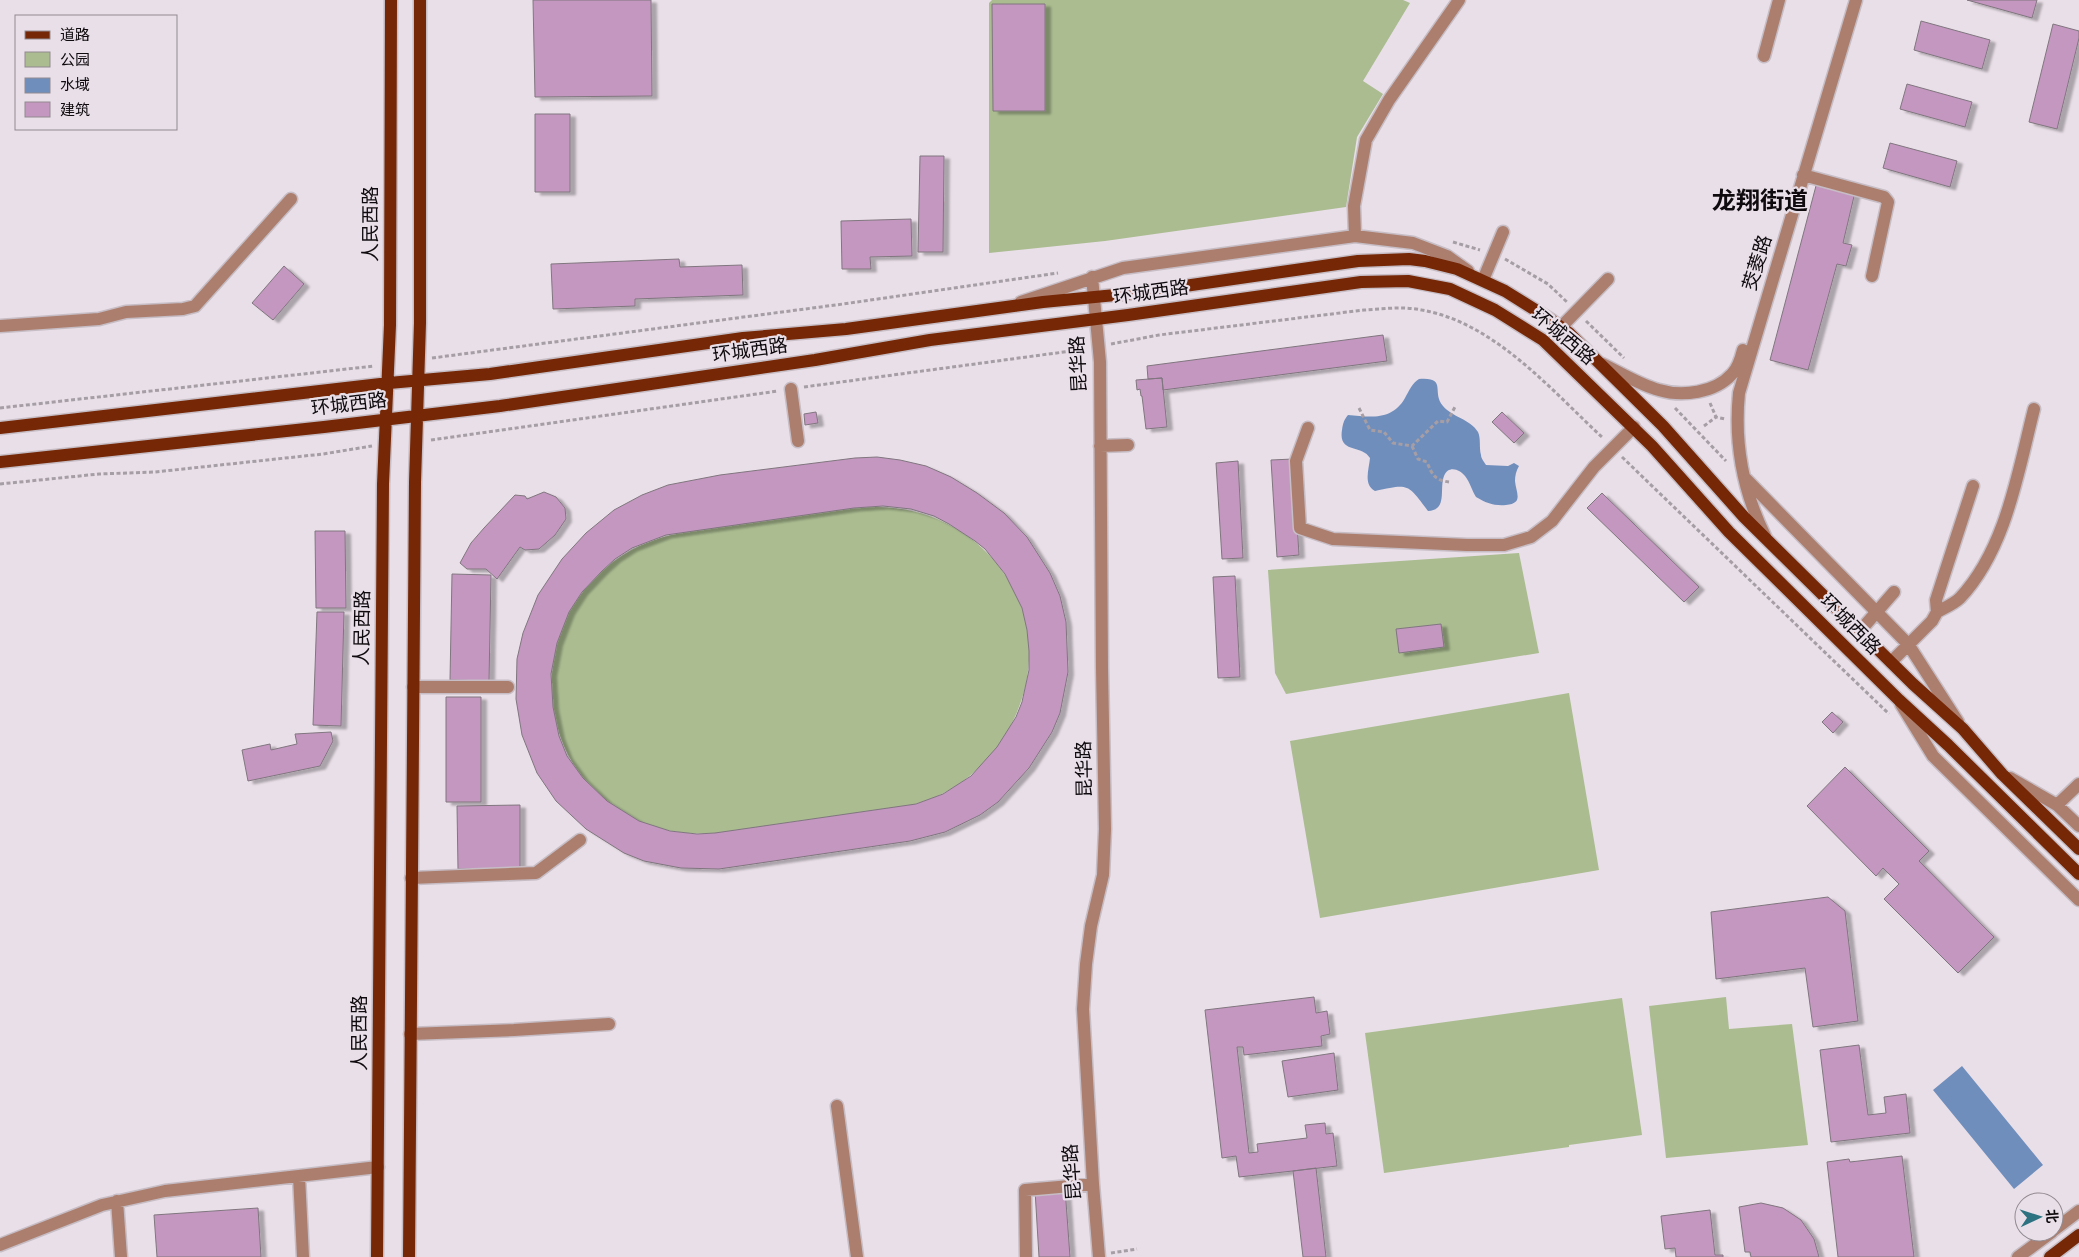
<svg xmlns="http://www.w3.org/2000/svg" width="2079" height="1257" font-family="'Sofia Sans Condensed','Noto Sans SC',sans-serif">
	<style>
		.green { fill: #aabc90 }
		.water { fill: #708ebc }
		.building { fill: #c497c0; stroke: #80767f; fill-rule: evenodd; filter: url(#shadow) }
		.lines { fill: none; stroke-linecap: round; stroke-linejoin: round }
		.minor-casing { stroke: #c6bdc5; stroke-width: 15 }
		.major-casing { stroke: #c6bdc5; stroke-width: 15 }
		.path { stroke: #a69ea5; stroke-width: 3; stroke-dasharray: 4 2.5; stroke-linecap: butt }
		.minor { stroke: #ac7e6e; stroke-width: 12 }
		.major { stroke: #752706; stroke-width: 12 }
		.labels { text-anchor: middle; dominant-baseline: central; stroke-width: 4.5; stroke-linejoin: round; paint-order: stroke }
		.street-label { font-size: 19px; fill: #0e0a0d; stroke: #e9dfe8 }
		.district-label { font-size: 24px; font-weight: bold; fill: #0e0a0d; stroke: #e9dfe8 }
	</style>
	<defs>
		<filter id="shadow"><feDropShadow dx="5.5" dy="3" stdDeviation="1" flood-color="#0004"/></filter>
	</defs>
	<rect width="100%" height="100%" fill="#e9dfe8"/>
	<path class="green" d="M 992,0 L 1403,0 L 1410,3 L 1363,81 L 1383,94 L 1357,137 L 1346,207 L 1105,241 L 989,253 L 989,3 Z
		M 869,507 C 928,505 981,533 1011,584 C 1057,663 1011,769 928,800 C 909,807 889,809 870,811 C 844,815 818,819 792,822 C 747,829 700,841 655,827 C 563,799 528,697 568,614 C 575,600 585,589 595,578 C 641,530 698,530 759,521 C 795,516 832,509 869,507 Z
		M 1519,553 L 1539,653 L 1286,694 L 1275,673 L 1268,570 Z
		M 1569,693 L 1599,870 L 1320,918 L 1290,741 Z
		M 1726,997 L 1729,1029 L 1792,1024 L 1808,1145 L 1666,1158 L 1649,1006 Z
		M 1622,998 L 1642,1135 L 1569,1145 L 1569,1147 L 1384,1173 L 1365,1033 Z"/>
	<path class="water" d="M 1419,379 C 1448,377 1431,392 1443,406 C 1452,417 1470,419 1478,432 C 1481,438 1479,448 1481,455 C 1481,458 1484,462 1486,465 L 1508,466 L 1514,463 L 1519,466 C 1516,471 1515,476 1515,481 C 1516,493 1524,503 1506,505 C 1494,506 1486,503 1476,497 C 1472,491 1470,482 1465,476 C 1460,469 1448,465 1444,476 C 1439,489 1448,510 1428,511 C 1407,483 1409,484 1375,491 C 1363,485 1369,469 1370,458 C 1362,444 1338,454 1342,430 C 1343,423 1344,420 1348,415 C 1370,417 1392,421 1405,398 C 1409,391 1412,383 1419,379 Z
		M 1962,1066 L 2043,1165 L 2014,1189 L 1933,1090 Z"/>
	<path class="building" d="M 533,0 L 651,0 L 652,96 L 535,97 Z
		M 1967,0 L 2037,0 L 2032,18 Z
		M 992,4 L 1045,4 L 1045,111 L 993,111 Z
		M 1921,21 L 1990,40 L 1982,69 L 1914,50 Z
		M 2053,24 L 2079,31 L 2079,38 L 2057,129 L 2029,122 Z
		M 1907,84 L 1972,102 L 1965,127 L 1900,109 Z
		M 535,114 L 570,114 L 570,192 L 535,192 Z
		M 1890,143 L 1957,161 L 1950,187 L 1883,168 Z
		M 920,156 L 944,156 L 943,252 L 918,252 Z
		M 1817,182 L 1855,192 L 1843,243 L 1852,245 L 1846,266 L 1837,264 L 1808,370 L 1770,360 Z
		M 911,219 L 912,256 L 870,257 L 871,269 L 842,269 L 841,221 Z
		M 679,259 L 680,267 L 742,265 L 743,295 L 635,299 L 635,306 L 553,309 L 551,264 Z
		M 284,266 L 304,284 L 273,320 L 252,303 Z
		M 1383,335 L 1387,361 L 1163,390 L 1162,378 L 1148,379 L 1147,366 Z
		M 1162,378 L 1167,427 L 1146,429 L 1142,396 L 1141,396 L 1140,389 L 1137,390 L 1136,380 Z
		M 816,412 L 818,423 L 805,425 L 804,414 Z
		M 1502,412 L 1524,433 L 1514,443 L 1492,422 Z
		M 877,457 L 900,460 L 926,466 L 951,477 L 977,493 L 1004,513 L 1027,537 L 1050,573 L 1060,596 L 1066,622 L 1068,672 L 1060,713 L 1052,732 L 1029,768 L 998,802 L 980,815 L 945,832 L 910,841 L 719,869 L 681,868 L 644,861 L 624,853 L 586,829 L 556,801 L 537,773 L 522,735 L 516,699 L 517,659 L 523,633 L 538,595 L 562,559 L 586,533 L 614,510 L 642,495 L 668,485 L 720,475 L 855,458 ZM 883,506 L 911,509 L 934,516 L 949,524 L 975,541 L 985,549 L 1005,574 L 1022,608 L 1027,630 L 1029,651 L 1029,670 L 1022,702 L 1016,717 L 997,747 L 971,776 L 943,794 L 916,804 L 715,833 L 697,834 L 670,831 L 639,821 L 607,801 L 583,778 L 567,756 L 559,736 L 553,707 L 551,674 L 557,643 L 569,612 L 582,592 L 602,571 L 615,559 L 632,548 L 666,535 L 854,508 Z
		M 1293,459 L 1299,555 L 1277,557 L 1271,460 Z
		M 1238,461 L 1243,558 L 1222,559 L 1216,463 Z
		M 544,492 L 556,497 L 565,508 L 566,519 L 555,535 L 539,549 L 525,550 L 520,547 L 497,579 L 486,569 L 467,569 L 460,563 L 471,543 L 484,528 L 515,495 L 525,496 L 527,499 Z
		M 1602,493 L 1699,587 L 1684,602 L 1587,508 Z
		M 315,531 L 345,531 L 346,608 L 316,608 Z
		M 452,574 L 491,575 L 489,681 L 450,680 Z
		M 1235,576 L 1240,677 L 1218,678 L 1213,577 Z
		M 317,612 L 344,612 L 341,726 L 313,725 Z
		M 1441,624 L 1444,647 L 1399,653 L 1396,629 Z
		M 446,697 L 481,697 L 481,802 L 446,802 Z
		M 1832,712 L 1843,722 L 1833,733 L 1822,722 Z
		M 331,732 L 333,741 L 320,766 L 248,781 L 242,750 L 270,744 L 271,750 L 297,744 L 295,734 Z
		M 1845,767 L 1929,851 L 1919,861 L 1994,937 L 1958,973 L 1884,899 L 1899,884 L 1883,868 L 1876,876 L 1807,806 Z
		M 520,805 L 520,869 L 458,869 L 457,806 Z
		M 1828,897 L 1845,911 L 1858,1021 L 1813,1027 L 1805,968 L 1716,979 L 1711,912 Z
		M 1314,997 L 1316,1013 L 1327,1011 L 1330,1034 L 1321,1036 L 1322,1046 L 1244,1055 L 1243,1047 L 1237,1047 L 1249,1153 L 1258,1152 L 1257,1144 L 1307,1138 L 1305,1125 L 1325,1123 L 1326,1134 L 1333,1133 L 1337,1166 L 1239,1177 L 1236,1156 L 1222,1158 L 1205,1010 Z
		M 1859,1045 L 1868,1115 L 1886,1113 L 1884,1097 L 1906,1094 L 1910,1133 L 1831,1142 L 1820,1050 Z
		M 1334,1053 L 1338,1090 L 1288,1097 L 1282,1061 Z
		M 1902,1156 L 1914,1257 L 1838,1257 L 1827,1162 L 1849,1159 L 1850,1162 Z
		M 1316,1168 L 1326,1257 L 1303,1257 L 1293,1171 Z
		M 1065,1188 L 1070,1257 L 1039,1257 L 1035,1190 Z
		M 1761,1203 L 1783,1208 L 1801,1220 L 1814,1239 L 1819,1257 L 1751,1257 L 1750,1252 L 1745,1252 L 1739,1207 Z
		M 258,1208 L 261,1257 L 157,1257 L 154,1215 Z
		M 1710,1210 L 1715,1255 L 1723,1255 L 1723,1257 L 1676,1257 L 1675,1248 L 1665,1249 L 1661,1216 Z"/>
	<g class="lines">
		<g class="minor-casing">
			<path id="minor" d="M 1764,56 L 1779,0
				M 1803,175 L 1884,197 L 1888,202 L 1872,276
				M 1355,236 L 1354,206 L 1366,140 L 1389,100 L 1459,0
				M 1092,277 L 1100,362 L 1102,668 L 1105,829 L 1103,875 L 1091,926 L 1086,964 L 1083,1009 L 1093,1184 L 1099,1257
				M 1483,280 L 1503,232
				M 1021,302 L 1123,268 L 1355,236 L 1413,243 L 1447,256 L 1468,271
				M 0,326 L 99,319 L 126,312 L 183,309 L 195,306 L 291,199
				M 1561,327 L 1608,279
				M 1602,364 C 1621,373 1640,385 1659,390 C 1682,397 1715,393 1732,374 C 1738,368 1741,358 1743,350
				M 791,389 L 798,441
				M 1308,428 L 1296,461 L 1300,528 L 1333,539 L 1467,545 L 1504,545 L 1531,537 L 1552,521 L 1594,467 L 1634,427
				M 1100,446 L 1128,445
				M 1744,477 L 1908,644 L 1958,722
				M 1765,536 C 1743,491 1734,443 1739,393 L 1856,0
				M 1937,612 C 1944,608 1954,604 1960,598 C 2006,549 2018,472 2034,409
				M 1860,631 L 1894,592
				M 1891,662 L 1932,621 L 1937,612 L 1936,600 L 1973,486
				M 413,687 L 508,687
				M 1901,704 L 1933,756 L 2079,900
				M 2010,778 L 2057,805 L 2079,826
				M 2057,805 L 2079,784
				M 411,878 L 536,873 L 580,840
				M 410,1034 L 514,1030 L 609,1024
				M 837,1106 L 857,1257
				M 299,1176 L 303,1257
				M 117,1201 L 121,1257
				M 2054,1230 L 2079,1211
				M 0,1245 L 102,1205 L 165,1191 L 378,1167
				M 1026,1257 L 1025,1190 L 1093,1184
				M 2018,1257 L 2052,1232"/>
		</g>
		<g class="major-casing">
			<path id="major" d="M 0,428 L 389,383 L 490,374 L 743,338 L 846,329 L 1043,302 L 1136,293 L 1358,261 L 1409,259 L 1425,261 L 1457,269 L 1505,291 L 1550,319 L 1569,333 L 1663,426 L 1744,517 L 1913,684 L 1963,729 L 2002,774 L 2079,849
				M 0,462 L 324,427 L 500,406 L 815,360 L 930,340 L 1128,315 L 1361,282 L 1408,281 L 1450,289 L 1495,310 L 1543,340 L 1652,446 L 1729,532 L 1899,700 L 1948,745 L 2079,874
				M 377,1257 L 383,484 L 390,325 L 391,0
				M 409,1257 L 415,482 L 420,323 L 420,0
				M 2050,1257 L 2079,1235"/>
		</g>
		<path class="path" d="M 1453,242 L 1480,250
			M 1505,259 L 1548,284 L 1567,302
			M 1586,321 L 1624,358
			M 1111,344 L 1159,335 L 1364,310 C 1383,309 1403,306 1422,310 C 1495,323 1551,390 1603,438
			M 432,358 L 843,304 L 1058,273
			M 804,387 L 1086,349
			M 1710,403 L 1716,417 L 1725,419
			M 0,408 L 374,366
			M 1359,408 L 1370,430 L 1384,432 L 1393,443 L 1412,446 L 1438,421 L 1447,422 L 1456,405
			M 1675,408 L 1726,461
			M 1704,426 L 1716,417
			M 431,440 L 778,391
			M 1412,446 L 1418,459 L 1427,462 C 1432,475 1435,480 1449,482
			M 1622,457 L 1889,714
			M 0,484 L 99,474 L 155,472 L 323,454 L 372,446
			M 1111,1253 L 1137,1249"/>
		<use href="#minor" class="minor"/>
		<use href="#major" class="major"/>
	</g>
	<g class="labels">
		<g class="street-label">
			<text transform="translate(371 224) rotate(-90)">人民西路</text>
			<text transform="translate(1758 263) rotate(-73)">茭菱路</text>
			<text transform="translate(1151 293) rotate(-8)">环城西路</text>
			<text transform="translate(1563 337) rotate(40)">环城西路</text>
			<text transform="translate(750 351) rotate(-8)">环城西路</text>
			<text transform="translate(1079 364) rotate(-93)">昆华路</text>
			<text transform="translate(349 405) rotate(-7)">环城西路</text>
			<text transform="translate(1850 625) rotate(45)">环城西路</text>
			<text transform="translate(363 628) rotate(-89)">人民西路</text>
			<text transform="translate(1085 769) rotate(-91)">昆华路</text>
			<text transform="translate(360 1033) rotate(-90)">人民西路</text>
			<text transform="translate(1073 1172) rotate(-94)">昆华路</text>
		</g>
		<g class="district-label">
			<text x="1760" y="201">龙翔街道</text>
		</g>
	</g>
	<rect x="15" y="15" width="162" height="115" fill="#e9dfe8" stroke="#918a90"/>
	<rect x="25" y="31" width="25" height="8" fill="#752706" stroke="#918a90"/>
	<text x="60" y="40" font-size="15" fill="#0e0a0d">道路</text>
	<rect x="25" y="52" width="25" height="15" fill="#aabc90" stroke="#918a90"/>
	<text x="60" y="65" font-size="15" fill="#0e0a0d">公园</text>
	<rect x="25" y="78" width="25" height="15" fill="#708ebc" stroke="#918a90"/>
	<text x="60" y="90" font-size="15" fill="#0e0a0d">水域</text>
	<rect x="25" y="102" width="25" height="15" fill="#c497c0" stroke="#918a90"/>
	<text x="60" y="115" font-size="15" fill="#0e0a0d">建筑</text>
	<g transform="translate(2039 1217) rotate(86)"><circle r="24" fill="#e9dfe8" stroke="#918a90"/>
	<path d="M0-4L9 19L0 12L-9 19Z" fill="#2c7280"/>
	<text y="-8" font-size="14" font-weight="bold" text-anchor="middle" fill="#0e0a0d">北</text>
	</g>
</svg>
